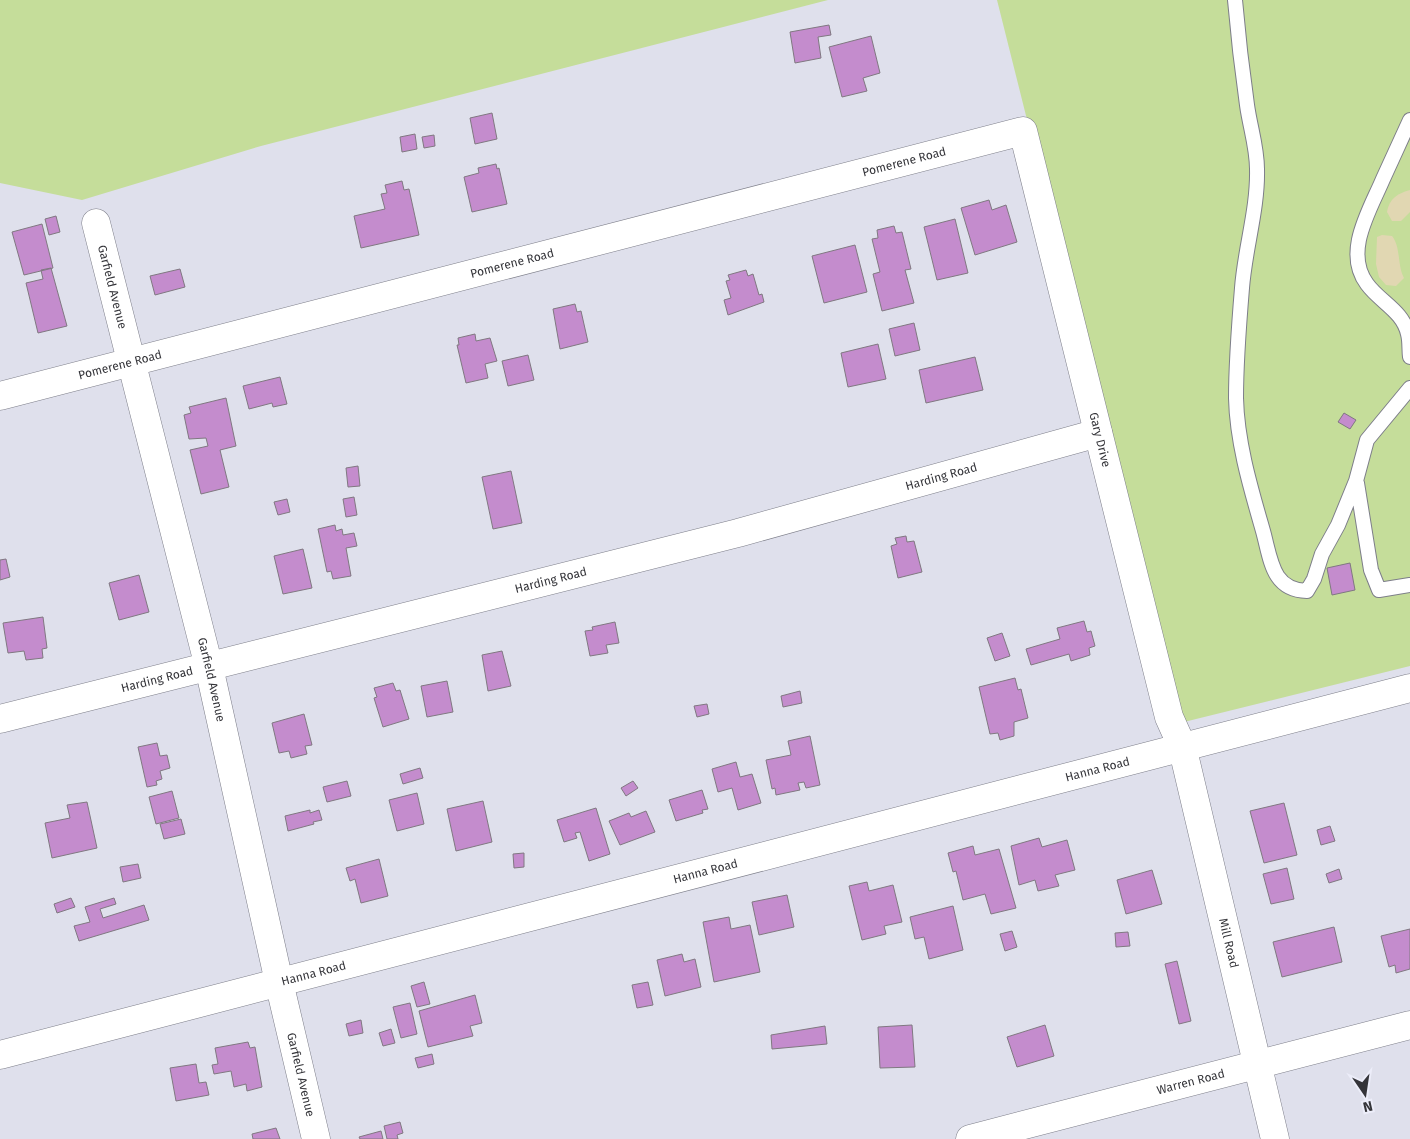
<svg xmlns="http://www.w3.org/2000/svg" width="1410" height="1139" font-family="'Fira Sans',sans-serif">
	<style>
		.green { fill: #c5dd9a }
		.sand { fill: #e1d7b2 }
		.building { fill: #c48ccd; stroke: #807881 }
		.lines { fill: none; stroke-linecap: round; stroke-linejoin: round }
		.service-casing { stroke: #7d7e89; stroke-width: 16 }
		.minor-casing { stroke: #7d7e89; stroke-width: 29 }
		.service { stroke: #fff; stroke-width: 14 }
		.minor { stroke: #fff; stroke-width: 28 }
		.labels { text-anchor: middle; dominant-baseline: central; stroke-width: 4; stroke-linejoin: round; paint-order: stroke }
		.street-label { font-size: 12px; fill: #343439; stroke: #ecedf9 }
	</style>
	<rect width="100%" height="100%" fill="#dfe0ec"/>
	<path class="green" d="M 0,0 L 828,0 L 261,146 L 82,200 L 0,183 Z
		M 997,0 L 1410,0 L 1410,666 L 1184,722 L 1175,710 Z"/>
	<path class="sand" d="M 1410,190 L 1410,212 L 1401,221 L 1392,221 L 1387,212 C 1389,199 1398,193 1410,190 Z
		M 1382,235 L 1392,236 C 1401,247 1397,265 1404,278 L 1396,286 L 1386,285 L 1379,277 L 1376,264 L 1377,237 Z"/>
	<path class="building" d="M 829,25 L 831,35 L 818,37 L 821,58 L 795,63 L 790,32 Z
		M 871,36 L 880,73 L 863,78 L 867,91 L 842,97 L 829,47 Z
		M 492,113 L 497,139 L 475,144 L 470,118 Z
		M 415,134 L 417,149 L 402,152 L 400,137 Z
		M 434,135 L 435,146 L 424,148 L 422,137 Z
		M 496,164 L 497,169 L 499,168 L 507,204 L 472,212 L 464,177 L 479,173 L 478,168 Z
		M 402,181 L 404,190 L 409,189 L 419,235 L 361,248 L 354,216 L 385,209 L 381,194 L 387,193 L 385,185 Z
		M 989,200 L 992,210 L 1006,205 L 1017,242 L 975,255 L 961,208 Z
		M 56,216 L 60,232 L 49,235 L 45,219 Z
		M 955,219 L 968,273 L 937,280 L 924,227 Z
		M 42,224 L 53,268 L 24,275 L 12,232 Z
		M 894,226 L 896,233 L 902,232 L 911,269 L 905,270 L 914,303 L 882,311 L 873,274 L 880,272 L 872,239 L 878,238 L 877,230 Z
		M 855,245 L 867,292 L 824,303 L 812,256 Z
		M 51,268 L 67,326 L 38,333 L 26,283 L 43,279 L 41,270 Z
		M 180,269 L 185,287 L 155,295 L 150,276 Z
		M 746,270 L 748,276 L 753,274 L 759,295 L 762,294 L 764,302 L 728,315 L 724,300 L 731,298 L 726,281 L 730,280 L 728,275 Z
		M 575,304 L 577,312 L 581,311 L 588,342 L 560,349 L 553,309 Z
		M 914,323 L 920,350 L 895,356 L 889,329 Z
		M 475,334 L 476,341 L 490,338 L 497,361 L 485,364 L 488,378 L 466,383 L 457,345 L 459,345 L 458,338 Z
		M 878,344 L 886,379 L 848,387 L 841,353 Z
		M 528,355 L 534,380 L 508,386 L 502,361 Z
		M 975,357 L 983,390 L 926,403 L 919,370 Z
		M 280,377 L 287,404 L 273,407 L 272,403 L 249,409 L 243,386 Z
		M 226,398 L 236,446 L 220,450 L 229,487 L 201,494 L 190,450 L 208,446 L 206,438 L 189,439 L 184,415 L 191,413 L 189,407 Z
		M 1344,413 L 1356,420 L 1350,429 L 1338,422 Z
		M 358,466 L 360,486 L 348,487 L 346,468 Z
		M 511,471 L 522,523 L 493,529 L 482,477 Z
		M 354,497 L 357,515 L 346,517 L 343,499 Z
		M 287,499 L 290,512 L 278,515 L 274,502 Z
		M 335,525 L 336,531 L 342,529 L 343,535 L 354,533 L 357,546 L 346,548 L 351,576 L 333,579 L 331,571 L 327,572 L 318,529 Z
		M 906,536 L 907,542 L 914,541 L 922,572 L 898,578 L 891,546 L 897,544 L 895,538 Z
		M 303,549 L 312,588 L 283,594 L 274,556 Z
		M 6,559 L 10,577 L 0,580 L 0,560 Z
		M 1350,563 L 1355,590 L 1332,595 L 1327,568 Z
		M 139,575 L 149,612 L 119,620 L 109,583 Z
		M 43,617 L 47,648 L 42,649 L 43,658 L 26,660 L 24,651 L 8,653 L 3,623 Z
		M 1084,621 L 1087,632 L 1091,631 L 1095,646 L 1089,648 L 1090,655 L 1071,661 L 1069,654 L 1031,665 L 1026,649 L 1060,639 L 1057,628 Z
		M 615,622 L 619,643 L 606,645 L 608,653 L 590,656 L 585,631 L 593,630 L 592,627 Z
		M 1002,633 L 1010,656 L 995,661 L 987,638 Z
		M 502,651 L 511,686 L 488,691 L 482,655 Z
		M 1015,678 L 1018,690 L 1021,689 L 1028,718 L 1014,722 L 1014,736 L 1000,740 L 998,733 L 990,734 L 979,687 Z
		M 447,681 L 453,712 L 427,717 L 421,686 Z
		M 393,683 L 396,691 L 400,690 L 409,719 L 383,727 L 374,698 L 377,697 L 374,688 Z
		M 800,691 L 802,703 L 783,707 L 781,696 Z
		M 707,704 L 709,714 L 697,717 L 694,706 Z
		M 304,714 L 312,745 L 305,746 L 307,754 L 291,758 L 289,751 L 279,753 L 272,723 Z
		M 810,736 L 820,785 L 806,788 L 804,782 L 798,783 L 800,790 L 776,795 L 775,788 L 772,789 L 766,760 L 791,755 L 788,741 Z
		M 157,743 L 160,756 L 167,755 L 170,768 L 160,771 L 162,779 L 156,781 L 157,785 L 147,787 L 138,747 Z
		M 736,762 L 740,777 L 752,774 L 761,803 L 738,810 L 732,788 L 718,792 L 712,769 Z
		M 420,768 L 423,778 L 403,784 L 400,774 Z
		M 347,781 L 351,796 L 327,802 L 323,787 Z
		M 633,781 L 638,788 L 626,796 L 621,788 Z
		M 702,790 L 708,809 L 702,810 L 703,813 L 676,821 L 669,800 Z
		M 172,791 L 179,818 L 156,824 L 149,797 Z
		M 417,793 L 424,824 L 397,831 L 389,800 Z
		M 483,801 L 492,842 L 456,851 L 447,809 Z
		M 87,802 L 97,848 L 52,858 L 45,823 L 70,818 L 67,805 Z
		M 1284,803 L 1297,855 L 1264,863 L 1250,811 Z
		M 596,808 L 610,854 L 589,861 L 580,832 L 575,833 L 577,838 L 564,842 L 557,820 Z
		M 310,810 L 310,813 L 319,810 L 322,820 L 313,822 L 314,824 L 288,831 L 285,816 Z
		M 646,811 L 655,832 L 620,845 L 609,821 L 629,813 L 631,817 Z
		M 181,819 L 185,834 L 164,839 L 160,824 Z
		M 1330,826 L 1335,841 L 1321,845 L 1317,830 Z
		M 1039,838 L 1042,847 L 1067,840 L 1075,870 L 1055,875 L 1059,886 L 1038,891 L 1035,880 L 1019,885 L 1011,846 Z
		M 973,846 L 975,855 L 999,849 L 1016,908 L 991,914 L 985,894 L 963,900 L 956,871 L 953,872 L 948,853 Z
		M 524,853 L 524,867 L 514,868 L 513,854 Z
		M 379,859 L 388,896 L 361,903 L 355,879 L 350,881 L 346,868 Z
		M 138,864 L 141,878 L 123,882 L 120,867 Z
		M 1287,868 L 1294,899 L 1271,904 L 1263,874 Z
		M 1339,869 L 1342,879 L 1329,883 L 1326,874 Z
		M 1152,870 L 1162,904 L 1126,914 L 1117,880 Z
		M 867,882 L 869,891 L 893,885 L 902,922 L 884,926 L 886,934 L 862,940 L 849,886 Z
		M 787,895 L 794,927 L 759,935 L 752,902 Z
		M 71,898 L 75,907 L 57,913 L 54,904 Z
		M 114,898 L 116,904 L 100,909 L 103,918 L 144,905 L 149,920 L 79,941 L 74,926 L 90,922 L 85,907 Z
		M 953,906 L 963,950 L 929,959 L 924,937 L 915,939 L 910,917 Z
		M 729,917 L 731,929 L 750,925 L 760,972 L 714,982 L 703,922 Z
		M 1334,927 L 1342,962 L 1282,977 L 1273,942 Z
		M 1410,929 L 1410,969 L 1396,973 L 1395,965 L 1389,967 L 1381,936 Z
		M 1012,931 L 1017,947 L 1005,951 L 1000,934 Z
		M 1128,932 L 1130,946 L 1116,947 L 1115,933 Z
		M 682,954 L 684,962 L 695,959 L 701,987 L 665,996 L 657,960 Z
		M 1177,961 L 1191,1021 L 1179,1024 L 1165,964 Z
		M 424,982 L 430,1004 L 417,1007 L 411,986 Z
		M 648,982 L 653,1005 L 637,1008 L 632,985 Z
		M 475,995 L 482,1023 L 470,1026 L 473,1036 L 428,1047 L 419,1011 Z
		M 410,1003 L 417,1034 L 401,1038 L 393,1007 Z
		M 361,1020 L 363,1033 L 349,1036 L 346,1024 Z
		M 912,1025 L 915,1067 L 880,1068 L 878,1027 Z
		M 1045,1025 L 1054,1056 L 1017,1067 L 1007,1037 Z
		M 825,1026 L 827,1044 L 772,1049 L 771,1035 Z
		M 391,1029 L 395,1043 L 383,1046 L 379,1033 Z
		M 248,1042 L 250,1048 L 255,1047 L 262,1087 L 247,1091 L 246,1084 L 234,1087 L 231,1071 L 214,1074 L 212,1065 L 218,1064 L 215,1048 Z
		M 432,1054 L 434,1064 L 418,1068 L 415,1058 Z
		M 196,1064 L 199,1083 L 206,1082 L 209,1095 L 176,1101 L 170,1068 Z
		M 400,1122 L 403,1133 L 397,1135 L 398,1139 L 387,1139 L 384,1126 Z
		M 276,1128 L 280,1139 L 253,1139 L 252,1134 Z
		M 381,1131 L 383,1139 L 360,1139 L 359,1137 Z"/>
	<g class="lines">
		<g class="service-casing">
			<path id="service" d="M 1235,0 C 1238,35 1242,70 1247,105 C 1250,127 1257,147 1257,169 C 1258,209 1245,248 1242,288 C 1239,324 1236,362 1236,398 C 1237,443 1251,489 1263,531 C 1271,560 1272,590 1307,591 L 1314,579 L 1322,554 L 1338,525 L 1356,481 L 1367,440 L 1410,388
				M 1410,120 C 1401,140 1392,159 1383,179 C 1370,210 1343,252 1367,284 C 1380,302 1403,311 1408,334 C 1410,341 1409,349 1410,357
				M 1357,483 L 1371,570 L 1379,590 L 1410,585"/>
		</g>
		<g class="minor-casing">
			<g id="minor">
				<path id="s1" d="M 96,223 L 209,667 L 279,982 L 316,1139"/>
				<path id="s2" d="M 0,396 L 1023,131 L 1169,717 L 1182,746 L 1275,1139"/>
				<path id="s3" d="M 0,719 L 738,533 L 1098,433"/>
				<path id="s4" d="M 0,1055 L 1410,688"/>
				<path id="s5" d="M 970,1139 L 1410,1025"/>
			</g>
		</g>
		<use href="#service" class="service"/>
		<use href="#minor" class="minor"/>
	</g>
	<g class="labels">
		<g class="street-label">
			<text stroke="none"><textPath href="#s2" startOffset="934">Pomerene Road</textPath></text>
			<text stroke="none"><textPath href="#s2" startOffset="529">Pomerene Road</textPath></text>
			<text stroke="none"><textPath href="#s1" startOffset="66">Garfield Avenue</textPath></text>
			<text stroke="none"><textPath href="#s2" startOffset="124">Pomerene Road</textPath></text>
			<text stroke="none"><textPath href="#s2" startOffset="1375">Gary Drive</textPath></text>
			<text stroke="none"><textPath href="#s3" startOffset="972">Harding Road</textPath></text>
			<text stroke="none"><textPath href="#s3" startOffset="568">Harding Road</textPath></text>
			<text stroke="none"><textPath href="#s3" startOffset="162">Harding Road</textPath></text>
			<text stroke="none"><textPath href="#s1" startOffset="471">Garfield Avenue</textPath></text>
			<text stroke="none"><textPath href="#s4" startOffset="1134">Hanna Road</textPath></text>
			<text stroke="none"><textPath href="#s4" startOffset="729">Hanna Road</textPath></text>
			<text stroke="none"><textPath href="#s2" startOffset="1895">Mill Road</textPath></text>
			<text stroke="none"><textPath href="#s4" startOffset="324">Hanna Road</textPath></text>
			<text stroke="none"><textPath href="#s1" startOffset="876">Garfield Avenue</textPath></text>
			<text stroke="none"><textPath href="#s5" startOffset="228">Warren Road</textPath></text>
		</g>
	</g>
	<g transform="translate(1365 1094) rotate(167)" stroke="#ecedf9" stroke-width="4" paint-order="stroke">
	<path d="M0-4L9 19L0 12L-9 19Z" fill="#343439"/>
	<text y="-8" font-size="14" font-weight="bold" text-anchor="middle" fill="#343439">N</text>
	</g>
</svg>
